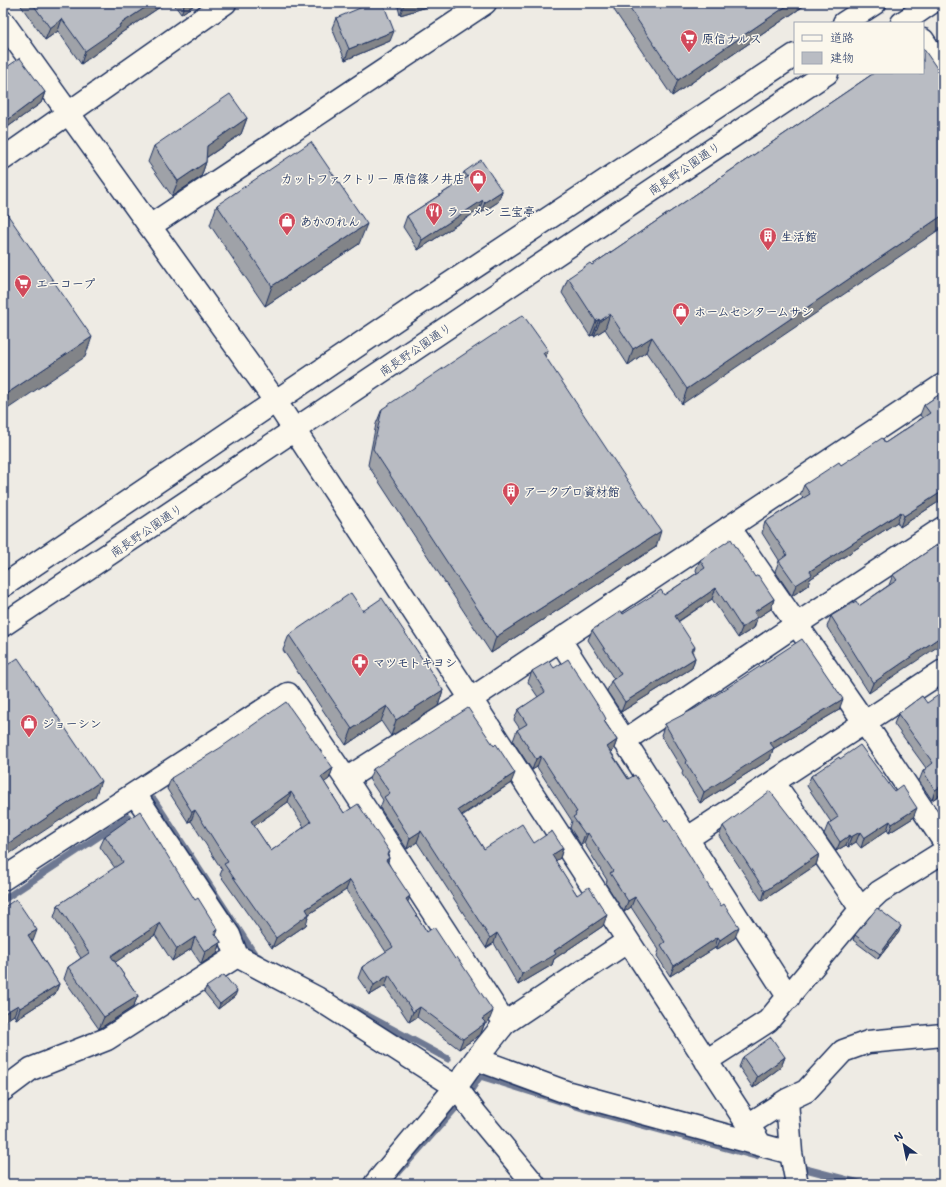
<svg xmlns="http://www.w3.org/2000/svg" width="946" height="1187" font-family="Mali,'Klee One',sans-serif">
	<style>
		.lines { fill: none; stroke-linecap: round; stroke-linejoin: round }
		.stream { stroke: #6d7892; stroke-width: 7 }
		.street-casing { stroke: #1b2f5e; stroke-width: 25 }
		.secondary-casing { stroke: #1b2f5e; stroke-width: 25 }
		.street { stroke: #fbf7ec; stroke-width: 22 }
		.secondary { stroke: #fbf7ec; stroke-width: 22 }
		.wall { fill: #9fa2a8; stroke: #1b2f5e; fill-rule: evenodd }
		.shaded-wall { fill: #828488; stroke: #1b2f5e }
		.building { fill: #b9bcc3; stroke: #1b2f5e; fill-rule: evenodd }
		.labels { text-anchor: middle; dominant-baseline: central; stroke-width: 3; stroke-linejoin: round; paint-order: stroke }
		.poi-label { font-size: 12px; font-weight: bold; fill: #1b2f5e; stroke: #fbf7ec; text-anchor: start }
		.street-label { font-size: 12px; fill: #1b2f5e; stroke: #fbf7ec }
	</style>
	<rect width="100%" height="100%" fill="#eeebe4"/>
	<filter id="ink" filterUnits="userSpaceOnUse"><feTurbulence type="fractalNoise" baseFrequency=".025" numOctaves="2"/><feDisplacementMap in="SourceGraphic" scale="8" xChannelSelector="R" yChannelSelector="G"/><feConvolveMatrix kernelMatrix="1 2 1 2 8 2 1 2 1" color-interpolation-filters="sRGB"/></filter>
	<g filter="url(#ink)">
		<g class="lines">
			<path class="stream" d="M 154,800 L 255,955 L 259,957
				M 3,900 L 128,817
				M 344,1003 L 448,1059
				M 469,1093 L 480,1076 L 595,1112 L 756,1156
				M 798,1167 L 863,1184
				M 399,1172 L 460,1103"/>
			<g class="street-casing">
				<path id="street" d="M 923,40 L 943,71
					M 150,226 L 485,3
					M 729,527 L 865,723 L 943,840
					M 560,640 L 789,998
					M 471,699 L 761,1145
					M 624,741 L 797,624 L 943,528
					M 346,779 L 505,1023
					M 774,783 L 861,909
					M 135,794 L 229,935 L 237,956 L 317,998 L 456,1087 L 476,1114 L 534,1184
					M 688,838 L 943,671
					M 3,879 L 288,694 L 346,779 L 471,699 L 943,385
					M 476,1059 L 505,1023 L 628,941
					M 706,1061 L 768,1021 L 861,909 L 879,892 L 943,852
					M 3,1090 L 31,1069 L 107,1039 L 237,956
					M 748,1125 L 787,1100
					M 375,1184 L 456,1087 L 476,1059 L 566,1092 L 791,1153
					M 797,1184 L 791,1153 L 787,1100 L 806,1091 L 843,1051 L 868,1042 L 943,1035"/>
			</g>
			<g class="secondary-casing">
				<path id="secondary" d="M 3,22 L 276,402 L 471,699
					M 844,23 L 875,3
					M 902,23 L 931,3
					M 3,159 L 225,3
					M 3,586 L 419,304 L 795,55
					M 3,625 L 827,73"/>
			</g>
			<use href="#street" class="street"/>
			<use href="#secondary" class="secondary"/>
		</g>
		<path class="wall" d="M 19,3 L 166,3 L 118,35 L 116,39 L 81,64 L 58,31 L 45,40 Z
			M 173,3 L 197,3 L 181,14 Z
			M 397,3 L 431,3 L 430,6 L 400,15 Z
			M 616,3 L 808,3 L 672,96 L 614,10 Z
			M 336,18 L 390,41 L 345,60 L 332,28 Z
			M 3,67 L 4,69 L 45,92 L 41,103 L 5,129 L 3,127 Z
			M 874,73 L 682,404 L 646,352 L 628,365 L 605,329 L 594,336 L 593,335 L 590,336 L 562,293 L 568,278 L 592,265 Z
			M 247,118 L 241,134 L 206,158 L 206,162 L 201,177 L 172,196 L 148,162 L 154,146 Z
			M 464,172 L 502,191 L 498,202 L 481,213 L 479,210 L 418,250 L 403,227 L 407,216 L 460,182 Z
			M 217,205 L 359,244 L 265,306 L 210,225 Z
			M 548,350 L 545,357 L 656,547 L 491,653 L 368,465 L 376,424 L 382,409 Z
			M 943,392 L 943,499 L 900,527 L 897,522 L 810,579 L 808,585 L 792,596 L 775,571 L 779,561 L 779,560 L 762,533 L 765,522 L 803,498 L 800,495 L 804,485 L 841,465 L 885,443 L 922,418 L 920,415 L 924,405 Z
			M 943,541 L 869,693 L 827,627 L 831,616 L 859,606 L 889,585 L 893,575 Z
			M 700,560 L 755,577 L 774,599 L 771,609 L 757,618 L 754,628 L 738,638 L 712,599 L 678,622 L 693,654 L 695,658 L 692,668 L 621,712 L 607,691 L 611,681 L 614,679 L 588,640 L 592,630 L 623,614 L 664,595 L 697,573 L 696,570 Z
			M 363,611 L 443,690 L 438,706 L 391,736 L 381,721 L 346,745 L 283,650 L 289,635 Z
			M 554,668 L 605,722 L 617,740 L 613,751 L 611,752 L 735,938 L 716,950 L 715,948 L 670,976 L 657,956 L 659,950 L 631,907 L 624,912 L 606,884 L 607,880 L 584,843 L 581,845 L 570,828 L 572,821 L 537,767 L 532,770 L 513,741 L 517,730 L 520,729 L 514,720 L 518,710 L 538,697 L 528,682 L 532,671 Z
			M 922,696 L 943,793 L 932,800 L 919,781 L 923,771 L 926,768 L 894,724 L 898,714 Z
			M 839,710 L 773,749 L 770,759 L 700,803 L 682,774 L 683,771 L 661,735 L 665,724 Z
			M 840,759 L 913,818 L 889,833 L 887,830 L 861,848 L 856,842 L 848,847 L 846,845 L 836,851 L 824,834 L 828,824 L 831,822 L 807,786 L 811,776 Z
			M 333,768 L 329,779 L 324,782 L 344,813 L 388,856 L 389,858 L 388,862 L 408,902 L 427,932 L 489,1021 L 484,1025 L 481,1033 L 480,1035 L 459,1049 L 417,1017 L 409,1022 L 385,986 L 370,995 L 358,978 L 362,967 L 386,952 L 346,890 L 309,914 L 306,925 L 272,948 L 220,875 L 222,870 L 191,821 L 188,822 L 167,789 L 171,778 ZM 288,802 L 304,827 L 271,851 L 254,826 Z
			M 373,769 L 511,783 L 462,816 L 484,849 L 534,843 L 563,848 L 560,858 L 555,861 L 577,895 L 603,926 L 554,959 L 552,965 L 518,985 L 494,943 L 486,948 L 417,842 L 407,849 L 380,808 L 383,800 L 369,779 Z
			M 723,826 L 819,854 L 816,865 L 762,901 L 719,836 Z
			M 105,836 L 216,935 L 221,942 L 217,954 L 201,964 L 191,949 L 172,961 L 155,935 L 115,962 L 138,996 L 133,1007 L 99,1029 L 64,979 L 68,967 L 81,958 L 54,917 L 58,905 L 115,868 L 100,847 Z
			M 3,908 L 33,941 L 32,941 L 59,984 L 55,994 L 16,1019 L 14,1015 L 3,1022 Z
			M 899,932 L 878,959 L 853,940 L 855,935 Z
			M 206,987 L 235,996 L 218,1009 L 204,992 Z
			M 743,1057 L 785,1057 L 781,1067 L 753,1088 L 739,1067 Z"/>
		<path class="shaded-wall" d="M 152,3 L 166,3 L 118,35 L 116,39 L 81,64 L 85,51 L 119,25 Z
			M 185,3 L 197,3 L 181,14 Z
			M 408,3 L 431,3 L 430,6 L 400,15 L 404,4 Z
			M 791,3 L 808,3 L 672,96 L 678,80 Z
			M 62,19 L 58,31 L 45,40 L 50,28 Z
			M 394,31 L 390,41 L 345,60 L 349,49 Z
			M 45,92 L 41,103 L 5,129 L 9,119 Z
			M 247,118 L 241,134 L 201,161 L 207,146 Z
			M 206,162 L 201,177 L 172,196 L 178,181 Z
			M 502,191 L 498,202 L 481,213 L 485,202 Z
			M 483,200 L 479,210 L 418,250 L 422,240 Z
			M 943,215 L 943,227 L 682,404 L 687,389 Z
			M 367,224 L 359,244 L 265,306 L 272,286 Z
			M 610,314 L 605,329 L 594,336 L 600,321 Z
			M 599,319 L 593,335 L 590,336 L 596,321 Z
			M 92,337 L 85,357 L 3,412 L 3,396 Z
			M 652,337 L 646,352 L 628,365 L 633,349 Z
			M 548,350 L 542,366 L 543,353 Z
			M 943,491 L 943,499 L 900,527 L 904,516 Z
			M 901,512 L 897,522 L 810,579 L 808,585 L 792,596 L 796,585 L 810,571 Z
			M 661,531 L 656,547 L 491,653 L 496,637 Z
			M 716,588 L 712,599 L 671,626 L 675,616 Z
			M 774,599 L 771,609 L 757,618 L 754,628 L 738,638 L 742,628 L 754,612 Z
			M 943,635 L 943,643 L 869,693 L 873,683 Z
			M 695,647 L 691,657 L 691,650 Z
			M 695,658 L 692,668 L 621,712 L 625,702 Z
			M 443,690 L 438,706 L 391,736 L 396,720 Z
			M 843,699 L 839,710 L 773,749 L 770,759 L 700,803 L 704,792 L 770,743 Z
			M 387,706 L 381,721 L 346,745 L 352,729 Z
			M 617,740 L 613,751 L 604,757 L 607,747 Z
			M 541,756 L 537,767 L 532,770 L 536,759 Z
			M 333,768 L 329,779 L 317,788 L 321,777 Z
			M 515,773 L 511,783 L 454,820 L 458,810 Z
			M 101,781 L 95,797 L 3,858 L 3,847 Z
			M 943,785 L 943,793 L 932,800 L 935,790 Z
			M 291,792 L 288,802 L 247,831 L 251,821 Z
			M 917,808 L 913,818 L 889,833 L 892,824 Z
			M 195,810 L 191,821 L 188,822 L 192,812 Z
			M 890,821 L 887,830 L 861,848 L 864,838 Z
			M 421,831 L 417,842 L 407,849 L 410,838 Z
			M 860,832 L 856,842 L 848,847 L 851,837 Z
			M 588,833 L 584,843 L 581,845 L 585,834 Z
			M 850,835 L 846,845 L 836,851 L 840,842 Z
			M 563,848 L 560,858 L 548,866 L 552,855 Z
			M 390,852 L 387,859 L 389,858 L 385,868 L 382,870 L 387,854 Z
			M 819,854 L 816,865 L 762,901 L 765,891 Z
			M 350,880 L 346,890 L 309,914 L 306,925 L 272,948 L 276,938 L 306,909 Z
			M 410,896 L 406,907 L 406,899 Z
			M 635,897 L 631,907 L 624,912 L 628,901 Z
			M 607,915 L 603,926 L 554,959 L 552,965 L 518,985 L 522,974 L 554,951 Z
			M 160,923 L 155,935 L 107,968 L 111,956 Z
			M 901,926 L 899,932 L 878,959 L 880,954 Z
			M 739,927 L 735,938 L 716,950 L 720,940 Z
			M 37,930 L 33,941 L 24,946 L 28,935 Z
			M 218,930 L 214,941 L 214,932 Z
			M 497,933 L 494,943 L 486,948 L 490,938 Z
			M 195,937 L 191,949 L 172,961 L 177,949 Z
			M 718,937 L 715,948 L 670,976 L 674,966 Z
			M 221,942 L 217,954 L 201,964 L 205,952 Z
			M 389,975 L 385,986 L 370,995 L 374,985 Z
			M 59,984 L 55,994 L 16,1019 L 20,1008 Z
			M 237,991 L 235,996 L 218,1009 L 220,1004 Z
			M 138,996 L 133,1007 L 99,1029 L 104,1017 Z
			M 18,1005 L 14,1015 L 3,1022 L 3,1014 Z
			M 420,1007 L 417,1017 L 409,1022 L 413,1012 Z
			M 493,1011 L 489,1021 L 484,1025 L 481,1033 L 480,1035 L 459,1049 L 463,1039 L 482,1019 Z
			M 785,1057 L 781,1067 L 753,1088 L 757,1077 Z"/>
		<path class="building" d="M 32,3 L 152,3 L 119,25 L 120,27 L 85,51 L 62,19 L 50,28 Z
			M 372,3 L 383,3 L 394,31 L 349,49 L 336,18 Z
			M 626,3 L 791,3 L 678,80 Z
			M 923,48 L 943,77 L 943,215 L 687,389 L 652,337 L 633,349 L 610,314 L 600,321 L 599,319 L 596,321 L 568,278 L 590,263 L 592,265 L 874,73 L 923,73 Z
			M 20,58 L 45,92 L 9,119 L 3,111 L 3,67 L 4,69 Z
			M 230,94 L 247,118 L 207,146 L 206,162 L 178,181 L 154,146 Z
			M 311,142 L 367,224 L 272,286 L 217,205 Z
			M 481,160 L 502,191 L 485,202 L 483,200 L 422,240 L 407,216 L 468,177 L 464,172 Z
			M 3,208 L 92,337 L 3,396 Z
			M 523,315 L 548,350 L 543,353 L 661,531 L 496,637 L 373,449 L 382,409 Z
			M 943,392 L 943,491 L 904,516 L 901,512 L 810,571 L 812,575 L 796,585 L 779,561 L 787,555 L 765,522 L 810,494 L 804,485 L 839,462 L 841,465 L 882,438 L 885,443 L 930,413 L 924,405 Z
			M 731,539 L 755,577 L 758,575 L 774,599 L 754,612 L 757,617 L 742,628 L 716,588 L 675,616 L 695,647 L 691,650 L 695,658 L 625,702 L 611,681 L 621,674 L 592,630 L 621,611 L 623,614 L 661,590 L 664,595 L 705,568 L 700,560 Z
			M 943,541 L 943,635 L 873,683 L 831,616 L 856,601 L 859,606 L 897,580 L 893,575 Z
			M 351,593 L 363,611 L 382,598 L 443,690 L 396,720 L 387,706 L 352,729 L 289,635 Z
			M 802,639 L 843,699 L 770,743 L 774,748 L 704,792 L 686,763 L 687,762 L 665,724 L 696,708 Z
			M 18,658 L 101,781 L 3,847 L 3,668 Z
			M 568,659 L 604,715 L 606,719 L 604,721 L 617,740 L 607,747 L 628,779 L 635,775 L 665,821 L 667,819 L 721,906 L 724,904 L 739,927 L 720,940 L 718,937 L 674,966 L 661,945 L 665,942 L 635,897 L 628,901 L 610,873 L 613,871 L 588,833 L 585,834 L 573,817 L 576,815 L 575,813 L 577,812 L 541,756 L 536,759 L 517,730 L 527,724 L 518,710 L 545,692 L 532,671 L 549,661 L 554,668 Z
			M 943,692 L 943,785 L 935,790 L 923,771 L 933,763 L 898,714 L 922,696 L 927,703 Z
			M 286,702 L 333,768 L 321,777 L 344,813 L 358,804 L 390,852 L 387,854 L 389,858 L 386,860 L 410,896 L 406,899 L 427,932 L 434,927 L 455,959 L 457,957 L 493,1011 L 482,1019 L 485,1022 L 484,1024 L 463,1039 L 420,1007 L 413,1012 L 389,975 L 374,985 L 362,967 L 393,947 L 350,880 L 306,909 L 309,914 L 276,938 L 224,864 L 228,862 L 195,810 L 192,812 L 171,778 L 220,748 ZM 291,792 L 311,822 L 271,851 L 251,821 Z
			M 468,708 L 494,746 L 496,744 L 515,773 L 458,810 L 484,849 L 522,824 L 534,843 L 552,831 L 563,848 L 552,855 L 577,895 L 589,887 L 607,915 L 554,951 L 556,954 L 522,974 L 497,933 L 490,938 L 421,831 L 410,838 L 384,797 L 390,793 L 373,769 Z
			M 860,745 L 894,791 L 902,785 L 917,808 L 892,824 L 890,821 L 864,838 L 860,832 L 851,837 L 850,835 L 840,842 L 828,824 L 838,817 L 811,776 L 839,757 L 840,759 Z
			M 770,791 L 819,854 L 765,891 L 723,826 Z
			M 140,811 L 195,900 L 198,898 L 218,930 L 214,932 L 221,942 L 205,952 L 195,937 L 177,949 L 160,923 L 111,956 L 138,996 L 104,1017 L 68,967 L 89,953 L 58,905 L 123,862 L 105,836 Z
			M 16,899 L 37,930 L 28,935 L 59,984 L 20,1008 L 18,1005 L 3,1014 L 3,908 Z
			M 877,908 L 901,926 L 880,954 L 855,935 Z
			M 224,975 L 237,991 L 220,1004 L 206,987 Z
			M 771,1037 L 785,1057 L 757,1077 L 743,1057 Z"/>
	</g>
	<defs>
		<g id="supermarket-pin" transform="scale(0.9)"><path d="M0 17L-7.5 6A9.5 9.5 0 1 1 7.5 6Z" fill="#d1495b" stroke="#fbf7ec"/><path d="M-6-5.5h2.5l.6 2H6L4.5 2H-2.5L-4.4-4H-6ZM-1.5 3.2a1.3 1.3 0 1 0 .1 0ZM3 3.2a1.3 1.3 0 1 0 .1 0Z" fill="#fff"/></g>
		<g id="shop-pin" transform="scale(0.9)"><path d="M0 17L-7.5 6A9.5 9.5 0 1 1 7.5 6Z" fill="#d1495b" stroke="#fbf7ec"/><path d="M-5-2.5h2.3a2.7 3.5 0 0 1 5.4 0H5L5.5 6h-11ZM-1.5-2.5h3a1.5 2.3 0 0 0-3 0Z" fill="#fff"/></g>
		<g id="restaurant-pin" transform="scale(0.9)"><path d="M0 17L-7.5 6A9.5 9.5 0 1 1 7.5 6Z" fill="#d1495b" stroke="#fbf7ec"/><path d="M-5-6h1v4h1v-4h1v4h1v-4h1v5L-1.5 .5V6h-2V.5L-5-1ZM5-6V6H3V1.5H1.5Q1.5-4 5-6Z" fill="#fff"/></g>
		<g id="building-pin" transform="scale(0.9)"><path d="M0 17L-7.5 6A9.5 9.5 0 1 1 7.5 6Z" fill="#d1495b" stroke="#fbf7ec"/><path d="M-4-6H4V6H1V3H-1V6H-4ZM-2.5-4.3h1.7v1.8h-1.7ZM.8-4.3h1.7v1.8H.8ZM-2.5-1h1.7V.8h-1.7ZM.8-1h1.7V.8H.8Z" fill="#fff"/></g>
		<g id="pharmacy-pin" transform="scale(0.9)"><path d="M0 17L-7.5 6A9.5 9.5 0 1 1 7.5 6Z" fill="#d1495b" stroke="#fbf7ec"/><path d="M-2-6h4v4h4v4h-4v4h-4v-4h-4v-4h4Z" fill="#fff"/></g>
	</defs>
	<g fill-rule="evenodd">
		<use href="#supermarket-pin" x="689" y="38"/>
		<use href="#shop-pin" x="478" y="178"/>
		<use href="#restaurant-pin" x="434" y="211"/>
		<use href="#shop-pin" x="287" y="221"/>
		<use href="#building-pin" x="768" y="236"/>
		<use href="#supermarket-pin" x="23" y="283"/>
		<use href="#shop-pin" x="681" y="311"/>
		<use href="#building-pin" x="511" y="491"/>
		<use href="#pharmacy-pin" x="360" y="662"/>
		<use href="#shop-pin" x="29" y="723"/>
	</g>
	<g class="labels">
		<g class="poi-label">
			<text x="702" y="38">原信ナルス</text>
			<text x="465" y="178" text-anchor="end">カットファクトリー 原信篠ノ井店</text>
			<text x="447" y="211">ラーメン 三宝亭</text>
			<text x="300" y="221">あかのれん</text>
			<text x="781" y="236">生活館</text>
			<text x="36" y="283">エーコープ</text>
			<text x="694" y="311">ホームセンタームサシ</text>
			<text x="524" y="491">アークプロ資材館</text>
			<text x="373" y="662">マツモトキヨシ</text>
			<text x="42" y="723">ジョーシン</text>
		</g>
		<g class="street-label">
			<text transform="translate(684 168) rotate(-34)">南長野公園通り</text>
			<text transform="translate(415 349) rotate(-34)">南長野公園通り</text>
			<text transform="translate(146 530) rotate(-34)">南長野公園通り</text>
		</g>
	</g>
	<rect width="946" height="1187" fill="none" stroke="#fbf7ec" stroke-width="16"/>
	<rect x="8" y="8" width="930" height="1171" fill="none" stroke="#1b2f5e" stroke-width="1.5" filter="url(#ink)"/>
	<rect x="794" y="22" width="130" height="52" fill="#fbf7ec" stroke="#a1a7b3"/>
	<rect x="802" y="35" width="20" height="6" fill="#fbf7ec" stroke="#a1a7b3"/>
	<text x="830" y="42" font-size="12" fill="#1b2f5e">道路</text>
	<rect x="802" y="52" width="20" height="12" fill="#b9bcc3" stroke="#a1a7b3"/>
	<text x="830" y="62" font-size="12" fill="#1b2f5e">建物</text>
	<g transform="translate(904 1145) rotate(327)" stroke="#fbf7ec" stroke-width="3" paint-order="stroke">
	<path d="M0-3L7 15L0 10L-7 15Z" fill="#1b2f5e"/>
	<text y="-6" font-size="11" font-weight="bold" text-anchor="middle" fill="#1b2f5e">N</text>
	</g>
</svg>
